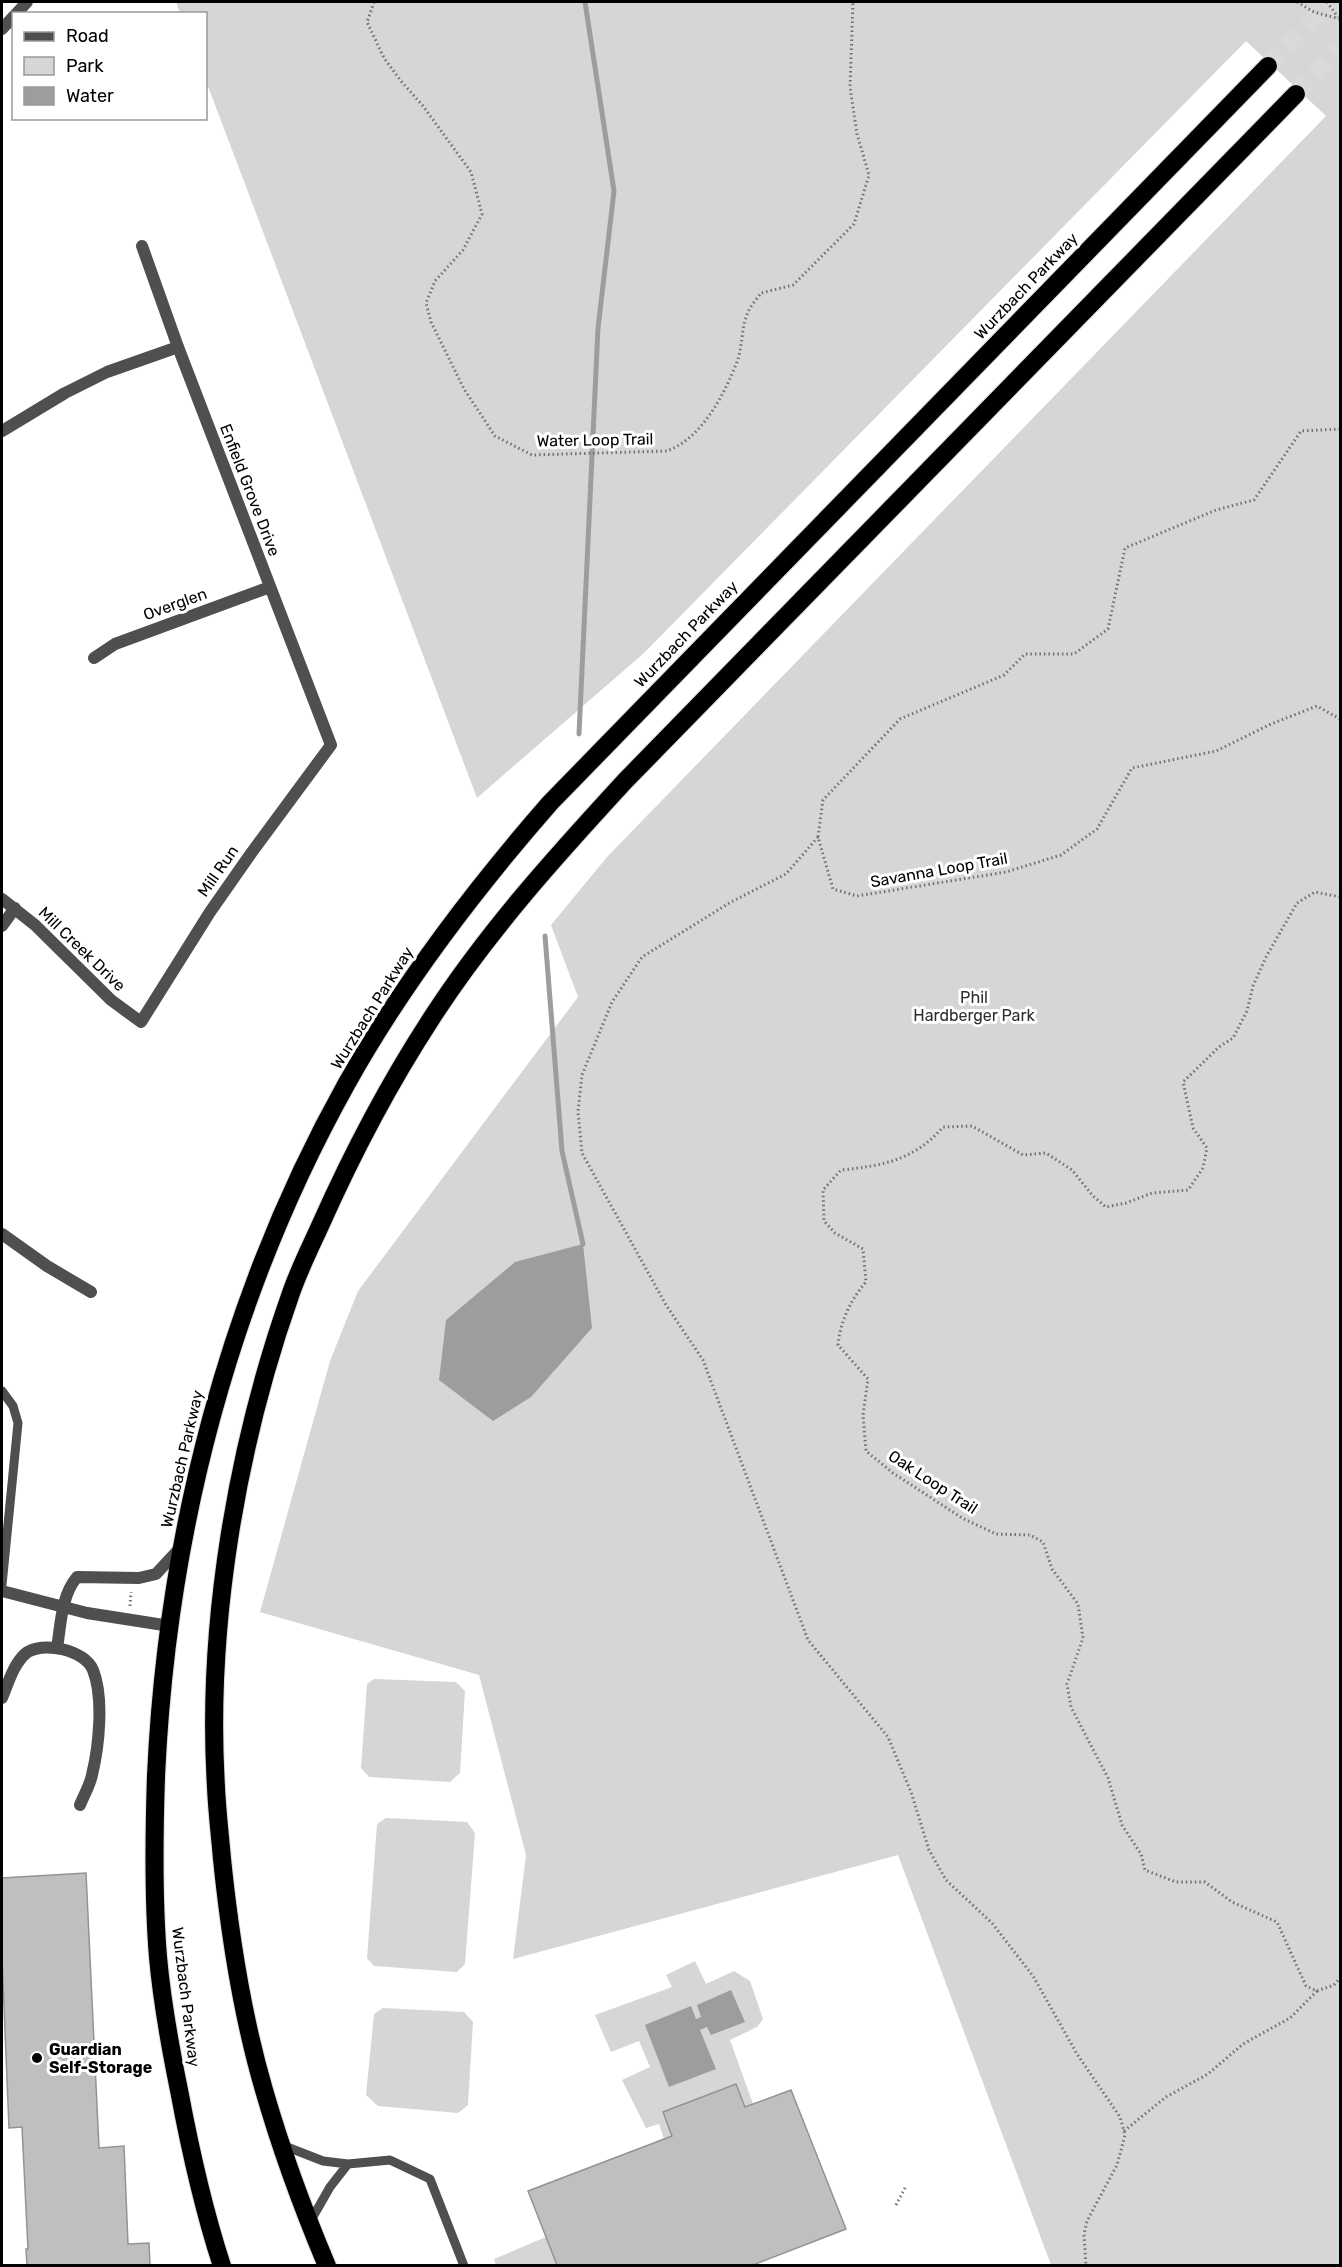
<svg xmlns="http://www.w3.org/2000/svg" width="1342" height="2267" font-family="Rubik,sans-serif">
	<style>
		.green { fill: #d6d6d6 }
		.water { fill: #9d9d9d }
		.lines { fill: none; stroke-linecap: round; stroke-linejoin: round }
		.stream { stroke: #9d9d9d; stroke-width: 5 }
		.building { fill: #bfbfbf; stroke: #939393; stroke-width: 1.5 }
		.motorway-tunnel { stroke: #d9d9d9; stroke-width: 18; stroke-dasharray: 18 9; stroke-linecap: butt }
		.motorway-casing { stroke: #dbdbdb; stroke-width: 20 }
		.path { stroke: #717171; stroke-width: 3; stroke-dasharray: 1.5 3; stroke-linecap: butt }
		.service { stroke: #4f4f4f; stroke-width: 9 }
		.minor { stroke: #4f4f4f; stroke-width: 12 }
		.motorway { stroke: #000; stroke-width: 18 }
		.path-bridge { stroke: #717171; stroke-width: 3; stroke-dasharray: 1.5 3; stroke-linecap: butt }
		.poi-dot { fill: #000; stroke: #fff; stroke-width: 2 }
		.labels { text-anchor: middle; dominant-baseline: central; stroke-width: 6; stroke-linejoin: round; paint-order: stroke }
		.street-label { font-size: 16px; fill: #000; stroke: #fff }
		.park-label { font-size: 16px; fill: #2d2d2d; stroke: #fff }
		.poi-label { font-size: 16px; font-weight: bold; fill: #000; stroke: #fff; text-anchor: start }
	</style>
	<rect width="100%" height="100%" fill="#fff"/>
	<path class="green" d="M 176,2 L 1340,2 L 1340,2265 L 1051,2265 L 898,1855 L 513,1959 L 526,1855 L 479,1675 L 260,1612 L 330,1361 L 358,1291 L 578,997 L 551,925 L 607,857 L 1326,116 L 1246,41 L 644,653 L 477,798 L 206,81 L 206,14 L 180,13 Z
		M 374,1679 L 456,1682 L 465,1691 L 460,1773 L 450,1782 L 369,1777 L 361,1768 L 367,1684 Z
		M 386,1818 L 467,1822 L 475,1833 L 465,1964 L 457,1972 L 374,1966 L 367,1958 L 377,1824 Z
		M 695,1961 L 706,1984 L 734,1971 L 750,1981 L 763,2019 L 757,2027 L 730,2040 L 753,2104 L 746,2107 L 736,2084 L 734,2084 L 663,2112 L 672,2136 L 664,2139 L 659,2124 L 646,2128 L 622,2080 L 650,2067 L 639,2041 L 611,2052 L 595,2015 L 672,1987 L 666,1975 Z
		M 383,2008 L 464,2012 L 473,2022 L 468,2105 L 458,2113 L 378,2106 L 366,2095 L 374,2014 Z
		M 546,2237 L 557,2265 L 496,2265 L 494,2259 Z"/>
	<path class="water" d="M 583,1244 L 592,1328 L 531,1397 L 493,1421 L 439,1380 L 446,1320 L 515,1262 Z
		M 731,1990 L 745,2022 L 711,2035 L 707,2027 L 700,2030 L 716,2069 L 669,2087 L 645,2025 L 691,2006 L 696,2019 L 701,2017 L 697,2005 Z"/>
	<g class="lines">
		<path class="stream" d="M 579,734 L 598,328 L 614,191 L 585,2
			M 545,936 L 562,1151 L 583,1244"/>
	</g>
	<path class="building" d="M 86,1873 L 99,2148 L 124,2146 L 128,2244 L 149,2243 L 150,2265 L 27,2265 L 26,2249 L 28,2249 L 22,2127 L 9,2128 L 2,1957 L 2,1878 Z
		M 736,2084 L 745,2107 L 791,2090 L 846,2229 L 753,2265 L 557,2265 L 528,2191 L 672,2136 L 663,2112 Z"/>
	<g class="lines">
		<path class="motorway-tunnel" d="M 1268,66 L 1331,2
			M 1296,94 L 1340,48"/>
		<g class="motorway-casing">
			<path id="motorway" d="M 222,2266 C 203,2208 190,2149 179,2090 C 170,2046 162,2002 158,1957 C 153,1897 154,1836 156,1776 C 167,1534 229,1294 347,1083 C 404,981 474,890 550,803 L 1268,66
				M 327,2266 C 303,2209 281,2149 264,2090 C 242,2015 230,1937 222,1859 C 220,1835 217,1811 216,1787 C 206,1625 237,1445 291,1293 C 299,1270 310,1248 320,1226 C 352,1154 388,1085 431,1019 C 487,932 556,856 625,781 L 1296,94"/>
		</g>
		<path class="path" d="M 374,2 L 367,22 L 384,58 L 401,81 L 423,106 L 471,172 L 482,214 L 463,250 L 435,281 L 426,303 L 431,322 L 464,389 L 495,436 L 532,455 L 667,451 C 702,438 724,395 737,362 C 743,346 741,327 748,312 C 751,305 757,299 761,293 L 793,285 L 854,224 L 869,175 L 857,134 L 850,87 L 853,2
			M 1340,429 L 1301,431 L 1254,500 L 1216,510 L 1125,548 L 1108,629 L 1074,654 L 1025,654 L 1004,675 L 900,719 L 823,800 L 818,837 L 833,889 L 857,896 L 1006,872 L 1061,855 L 1097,829 L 1132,768 L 1216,751 L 1271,724 L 1317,706 L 1340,719
			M 818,837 L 786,874 L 731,902 L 642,957 L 612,1002 L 582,1075 L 578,1112 L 582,1153 L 666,1305 L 703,1360 L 808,1640 L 888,1737 L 911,1792 L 929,1850 L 946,1880 L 992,1923 L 1033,1976 L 1077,2054 L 1120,2117 L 1125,2135 L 1117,2165 L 1087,2221 L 1084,2234 L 1086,2266
			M 1340,897 L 1315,892 L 1297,903 L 1266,957 L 1253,986 L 1247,1011 L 1233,1038 L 1219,1047 L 1183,1082 L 1193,1128 L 1207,1148 L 1203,1168 L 1188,1190 L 1152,1193 L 1126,1203 L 1106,1207 L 1093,1196 L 1072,1170 L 1046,1153 L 1023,1155 L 972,1126 L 943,1127 C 915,1160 882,1166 841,1170 L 823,1190 L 824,1221 L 835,1233 L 863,1249 L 866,1282 C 851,1299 840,1322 838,1345 L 868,1379 L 863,1415 L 866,1451 L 893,1473 L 962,1518 L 996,1534 L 1030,1535 L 1043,1542 L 1052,1569 L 1078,1604 L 1083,1638 L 1067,1684 L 1071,1707 L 1108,1778 L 1122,1825 L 1141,1854 L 1145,1870 L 1176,1882 L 1205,1882 L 1232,1902 L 1277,1922 L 1306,1986 L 1317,1991 L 1334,1985 L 1340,1978
			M 130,1606 L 131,1592
			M 1124,2131 L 1166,2097 L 1208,2074 L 1243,2044 L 1290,2018 L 1317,1991
			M 896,2205 L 906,2186"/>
		<path class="service" d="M 2,1391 L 13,1406 L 18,1423 L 2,1585
			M 282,2145 L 323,2161 L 348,2164 L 390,2160 L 430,2179 L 464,2266
			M 310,2222 L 330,2187 L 348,2164"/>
		<path class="minor" d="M 16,14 L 27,2
			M 2,29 L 14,16
			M 2,431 L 65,393 L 107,372 L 178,347
			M 94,658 L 115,644 L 270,587
			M 2,899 L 35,925 L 111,1000 L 141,1022 L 210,912 L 252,852 L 331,745 L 178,347 L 142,246
			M 2,926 L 15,908
			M 2,1234 L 47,1266 L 91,1292
			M 2,1591 L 87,1613 L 170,1626
			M 57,1648 C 61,1624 61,1596 77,1577 L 139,1578 L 156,1574 L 181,1547
			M 2,1698 C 8,1684 13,1665 25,1654 C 42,1640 85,1650 93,1670 C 104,1698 99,1746 92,1775 C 90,1785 84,1795 80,1805"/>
		<use href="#motorway" class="motorway"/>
		<path class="path-bridge" d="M 1297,2 L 1314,12 L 1340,19
			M 1327,2 L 1338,17"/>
	</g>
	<circle class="poi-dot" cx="37" cy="2058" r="6"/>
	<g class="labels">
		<g class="street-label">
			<text transform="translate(1026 286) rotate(-46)">Wurzbach Parkway</text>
			<text transform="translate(595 440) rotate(-1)">Water Loop Trail</text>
			<text transform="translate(250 490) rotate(69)">Enfield Grove Drive</text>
			<text transform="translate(175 604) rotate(-20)">Overglen</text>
			<text transform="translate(686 634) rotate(-46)">Wurzbach Parkway</text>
			<text transform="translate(939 870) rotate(-10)">Savanna Loop Trail</text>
			<text transform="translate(218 871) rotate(-55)">Mill Run</text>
			<text transform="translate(82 949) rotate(44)">Mill Creek Drive</text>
			<text transform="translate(372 1008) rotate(-58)">Wurzbach Parkway</text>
			<text transform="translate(182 1459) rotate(-77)">Wurzbach Parkway</text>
			<text transform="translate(933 1482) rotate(33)">Oak Loop Trail</text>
			<text transform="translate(186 1997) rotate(83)">Wurzbach Parkway</text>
		</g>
		<g class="park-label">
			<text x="974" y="997">Phil<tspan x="974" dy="18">Hardberger Park</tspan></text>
		</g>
		<g class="poi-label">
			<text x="49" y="2049">Guardian<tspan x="49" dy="18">Self-Storage</tspan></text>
		</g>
	</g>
	<rect width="1342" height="2267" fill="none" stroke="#000000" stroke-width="6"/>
	<rect x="12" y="12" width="195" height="108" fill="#ffffff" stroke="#999999" stroke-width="1.5"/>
	<rect x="24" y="32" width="30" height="9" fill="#4f4f4f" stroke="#999999" stroke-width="1.5"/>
	<text x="66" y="42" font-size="18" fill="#000000">Road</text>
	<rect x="24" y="57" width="30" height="18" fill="#d6d6d6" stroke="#999999" stroke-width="1.5"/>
	<text x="66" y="72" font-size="18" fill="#000000">Park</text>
	<rect x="24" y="87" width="30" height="18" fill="#9d9d9d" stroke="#999999" stroke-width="1.5"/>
	<text x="66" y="102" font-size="18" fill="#000000">Water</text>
</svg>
